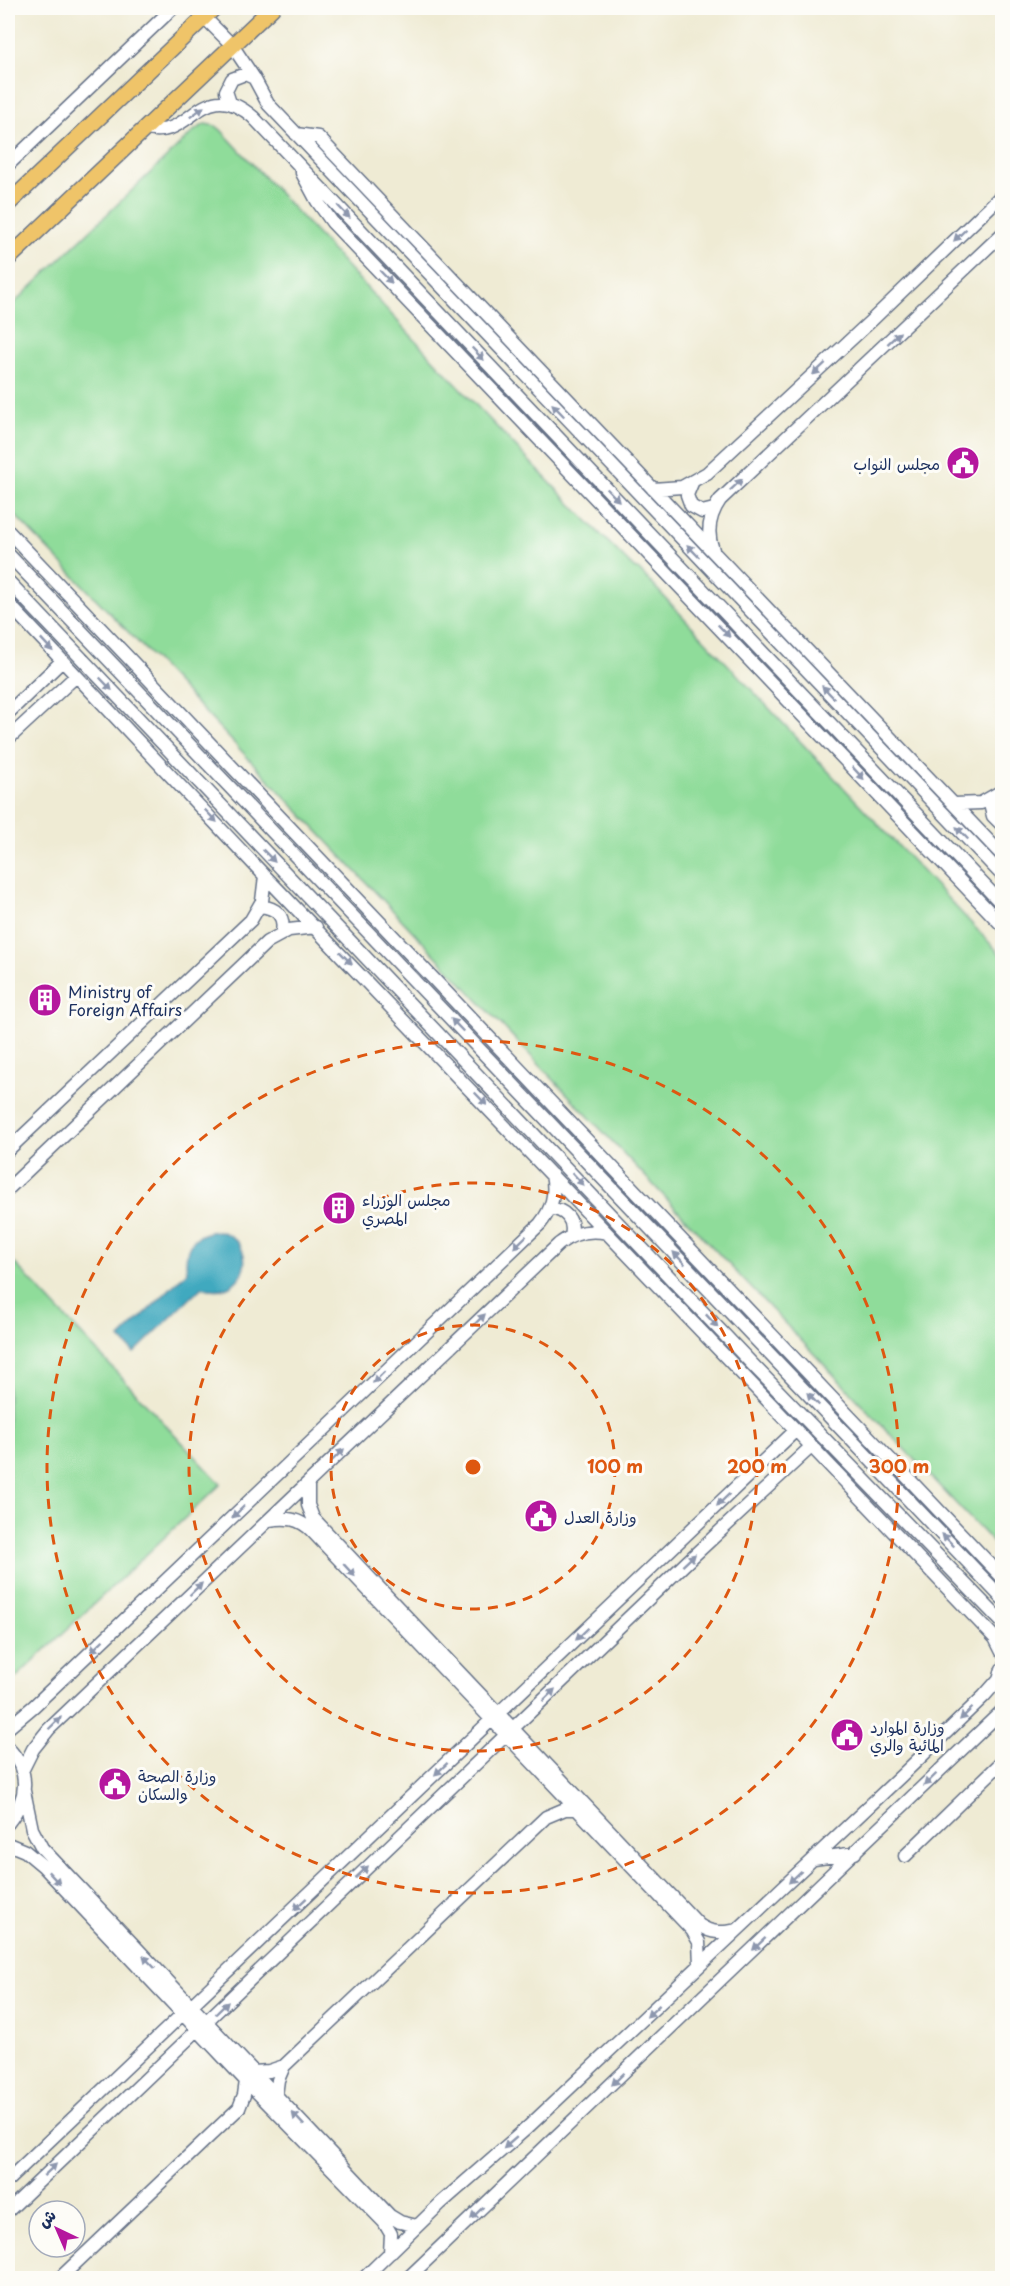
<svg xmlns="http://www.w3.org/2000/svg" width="1010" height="2286" font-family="'Playpen Sans','Playpen Sans Arabic',sans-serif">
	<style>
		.green { fill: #8fdc9a; stroke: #55867c; stroke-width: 1.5 }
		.water { fill: #3fa9bf; stroke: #2d6c8e; stroke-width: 1.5 }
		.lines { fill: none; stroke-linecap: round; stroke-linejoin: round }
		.minor-casing { stroke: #657187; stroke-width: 15 }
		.major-casing { stroke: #657187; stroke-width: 18 }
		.minor { stroke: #fff; stroke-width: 12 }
		.major { stroke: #efc469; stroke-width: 15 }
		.oneway { fill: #8d97ae }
		.ring { fill: none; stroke: #de5710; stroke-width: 3; stroke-dasharray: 10 8 }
		.labels { text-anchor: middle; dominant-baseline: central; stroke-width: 6; stroke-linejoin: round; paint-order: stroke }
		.poi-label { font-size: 16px; fill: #1b2f5e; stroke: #fdfcf7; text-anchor: start }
		.centre { fill: #de5710; stroke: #fdfcf7; stroke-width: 3 }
		.ring-label { font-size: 18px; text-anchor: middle; font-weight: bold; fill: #de5710; stroke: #fdfcf7; stroke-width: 6; stroke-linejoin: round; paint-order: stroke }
	</style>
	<rect width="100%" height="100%" fill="#fdfcf7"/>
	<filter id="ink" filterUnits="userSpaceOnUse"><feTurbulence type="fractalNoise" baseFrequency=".0167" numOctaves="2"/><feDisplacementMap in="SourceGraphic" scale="12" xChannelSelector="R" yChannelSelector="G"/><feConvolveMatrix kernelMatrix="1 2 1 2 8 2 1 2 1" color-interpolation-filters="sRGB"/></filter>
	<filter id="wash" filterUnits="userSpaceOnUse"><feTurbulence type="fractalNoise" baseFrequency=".008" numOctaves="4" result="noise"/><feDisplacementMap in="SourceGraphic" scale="24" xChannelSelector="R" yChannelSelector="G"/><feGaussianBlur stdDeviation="1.35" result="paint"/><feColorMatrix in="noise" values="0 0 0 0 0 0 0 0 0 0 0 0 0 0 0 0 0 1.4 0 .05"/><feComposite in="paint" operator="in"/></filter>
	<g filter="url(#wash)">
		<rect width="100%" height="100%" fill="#efebd4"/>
		<path class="green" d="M 205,124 L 216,126 L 221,130 C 357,277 492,426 634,568 L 639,570 L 1002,956 L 1002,1552 L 136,640 L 8,508 L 8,309 L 195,130 Z
			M 8,1256 L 221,1484 L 8,1685 Z"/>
		<path class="water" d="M 219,1231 C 264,1245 244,1302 202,1287 L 134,1353 L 120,1338 L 187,1272 C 183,1247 193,1232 219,1231 Z"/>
	</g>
	<g filter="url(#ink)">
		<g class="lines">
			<g class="minor-casing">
				<path id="minor" d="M 204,17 L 232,45 L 254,78 L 268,104 L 1002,875
					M 230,103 L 226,91 L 232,79 L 245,74 L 254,78
					M 144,128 C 192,144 200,72 253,117 L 1002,904
					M 296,134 L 318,137 L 1002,855
					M 8,165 L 173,8
					M 302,173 L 317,201 L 332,222 L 1002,925
					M 692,483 L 687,495 L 691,506 L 702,512 L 714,509
					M 653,489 L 682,487 L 707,473 L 873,319 L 1002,195
					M 8,531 L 1002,1577
					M 713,550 C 706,532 709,516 720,500 L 1002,234
					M 8,554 L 1002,1598
					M 8,581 L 756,1368 L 1002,1622
					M 8,603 L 265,876 L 995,1638 L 1002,1652
					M 8,713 L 62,661
					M 8,739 L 76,676
					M 989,800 L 993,816 L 1002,825
					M 954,804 L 981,803 L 1002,791
					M 260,906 C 276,908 285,915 282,932
					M 8,1150 L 251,920 L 262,901 L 265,876
					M 8,1189 L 267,942 L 289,930 L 316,927
					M 550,1209 C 565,1209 575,1220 571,1236
					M 308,1483 L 308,1505 L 313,1518 L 699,1925 C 712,1934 723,1933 737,1930
					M 269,1520 C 286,1517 299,1518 312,1531 L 692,1930 L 699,1942 L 700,1964
					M 8,1728 L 34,1706 L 540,1224 C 552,1209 556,1194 552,1175
					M 8,1748 C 31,1772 28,1798 8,1823
					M 22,1771 L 33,1749 L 49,1729 L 559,1244 C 574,1232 589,1229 607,1233
					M 24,1791 L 32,1829 L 42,1848 L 390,2216 L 400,2222 L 417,2226
					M 8,1844 L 25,1851 L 43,1866 L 246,2081 L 384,2222 L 391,2234 L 390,2253
					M 905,1856 L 1002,1762
					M 814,1859 L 855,1853
					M 253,2072 L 269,2071 L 284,2066 L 546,1817 L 565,1809 L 576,1809
					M 276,2095 L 278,2080 L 284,2066
					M 8,2180 L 796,1430
					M 8,2211 L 688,1561 L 812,1446
					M 60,2278 L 239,2108 L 244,2095 L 246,2081
					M 364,2278 L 441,2203 L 527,2128 L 900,1777 L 984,1696 L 999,1679 L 1002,1669
					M 408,2278 L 1002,1711"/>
			</g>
			<g class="major-casing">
				<path id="major" d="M 8,204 L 214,8
					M 8,259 L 272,8"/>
			</g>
			<use href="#minor" class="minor"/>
			<use href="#major" class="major"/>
		</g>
		<defs><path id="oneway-solid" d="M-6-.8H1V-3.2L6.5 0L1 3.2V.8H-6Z" transform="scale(1.5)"/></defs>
		<g class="oneway">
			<use href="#oneway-solid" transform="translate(197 112) rotate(-37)"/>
			<use href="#oneway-solid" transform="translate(344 212) rotate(46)"/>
			<use href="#oneway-solid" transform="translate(960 235) rotate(136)"/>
			<use href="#oneway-solid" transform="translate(386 277) rotate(46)"/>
			<use href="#oneway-solid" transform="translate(894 338) rotate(-43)"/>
			<use href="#oneway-solid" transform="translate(478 354) rotate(46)"/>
			<use href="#oneway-solid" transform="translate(819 369) rotate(137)"/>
			<use href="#oneway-solid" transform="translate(558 410) rotate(-134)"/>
			<use href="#oneway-solid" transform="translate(736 485) rotate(-43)"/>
			<use href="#oneway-solid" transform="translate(613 495) rotate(46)"/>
			<use href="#oneway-solid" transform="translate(693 551) rotate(-134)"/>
			<use href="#oneway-solid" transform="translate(724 631) rotate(46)"/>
			<use href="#oneway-solid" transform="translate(47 645) rotate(47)"/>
			<use href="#oneway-solid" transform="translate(106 684) rotate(46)"/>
			<use href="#oneway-solid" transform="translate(828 692) rotate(-134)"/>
			<use href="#oneway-solid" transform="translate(858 773) rotate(47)"/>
			<use href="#oneway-solid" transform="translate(211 816) rotate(46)"/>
			<use href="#oneway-solid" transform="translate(962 833) rotate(-134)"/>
			<use href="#oneway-solid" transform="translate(269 856) rotate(46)"/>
			<use href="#oneway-solid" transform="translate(346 958) rotate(45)"/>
			<use href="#oneway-solid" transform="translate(457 1025) rotate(-134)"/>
			<use href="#oneway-solid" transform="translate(481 1099) rotate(46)"/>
			<use href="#oneway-solid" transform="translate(578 1179) rotate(47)"/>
			<use href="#oneway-solid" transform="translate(520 1242) rotate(136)"/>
			<use href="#oneway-solid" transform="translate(679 1258) rotate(-134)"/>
			<use href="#oneway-solid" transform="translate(479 1320) rotate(-44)"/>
			<use href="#oneway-solid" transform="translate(712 1321) rotate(47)"/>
			<use href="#oneway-solid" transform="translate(379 1377) rotate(136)"/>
			<use href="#oneway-solid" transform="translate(813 1399) rotate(-134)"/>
			<use href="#oneway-solid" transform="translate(338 1455) rotate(-44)"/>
			<use href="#oneway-solid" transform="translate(723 1500) rotate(136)"/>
			<use href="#oneway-solid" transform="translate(238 1512) rotate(136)"/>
			<use href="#oneway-solid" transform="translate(948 1540) rotate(-134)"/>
			<use href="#oneway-solid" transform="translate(689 1560) rotate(-43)"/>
			<use href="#oneway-solid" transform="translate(349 1570) rotate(47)"/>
			<use href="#oneway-solid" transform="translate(196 1589) rotate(-44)"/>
			<use href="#oneway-solid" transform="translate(582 1634) rotate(136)"/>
			<use href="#oneway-solid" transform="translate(97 1646) rotate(136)"/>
			<use href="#oneway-solid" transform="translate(549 1695) rotate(-44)"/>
			<use href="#oneway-solid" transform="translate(966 1714) rotate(136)"/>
			<use href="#oneway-solid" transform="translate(55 1723) rotate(-44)"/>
			<use href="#oneway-solid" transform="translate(441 1769) rotate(137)"/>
			<use href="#oneway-solid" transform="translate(930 1780) rotate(136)"/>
			<use href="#oneway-solid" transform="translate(362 1872) rotate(-43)"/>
			<use href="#oneway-solid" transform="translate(795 1877) rotate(137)"/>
			<use href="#oneway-solid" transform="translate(54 1878) rotate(47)"/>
			<use href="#oneway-solid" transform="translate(300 1904) rotate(137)"/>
			<use href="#oneway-solid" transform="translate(759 1944) rotate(137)"/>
			<use href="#oneway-solid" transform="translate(149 1962) rotate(-134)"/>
			<use href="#oneway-solid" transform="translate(222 2008) rotate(-44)"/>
			<use href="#oneway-solid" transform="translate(653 2011) rotate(137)"/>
			<use href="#oneway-solid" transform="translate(618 2079) rotate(136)"/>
			<use href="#oneway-solid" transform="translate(298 2119) rotate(-133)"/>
			<use href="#oneway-solid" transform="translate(510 2143) rotate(139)"/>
			<use href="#oneway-solid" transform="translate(50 2170) rotate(-43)"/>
			<use href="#oneway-solid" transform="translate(477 2213) rotate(136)"/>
		</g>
	</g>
	<g class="ring">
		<circle cx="473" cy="1467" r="142"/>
		<circle cx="473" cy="1467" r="284"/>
		<circle cx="473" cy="1467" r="426"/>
	</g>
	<defs>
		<g id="civic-disc" transform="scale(1.725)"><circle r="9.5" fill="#b5179e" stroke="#fdfcf7"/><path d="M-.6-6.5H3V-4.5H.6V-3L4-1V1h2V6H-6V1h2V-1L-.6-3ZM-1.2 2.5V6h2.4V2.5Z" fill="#fff"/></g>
		<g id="building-disc" transform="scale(1.725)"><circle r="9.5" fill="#b5179e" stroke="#fdfcf7"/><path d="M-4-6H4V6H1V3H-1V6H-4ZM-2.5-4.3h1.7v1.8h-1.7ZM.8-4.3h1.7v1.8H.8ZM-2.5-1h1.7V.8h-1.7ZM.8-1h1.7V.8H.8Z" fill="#fff"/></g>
	</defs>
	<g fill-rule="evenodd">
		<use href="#civic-disc" x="963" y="463"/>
		<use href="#building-disc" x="45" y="1000"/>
		<use href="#building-disc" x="339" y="1208"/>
		<use href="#civic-disc" x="541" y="1516"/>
		<use href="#civic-disc" x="847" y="1735"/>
		<use href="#civic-disc" x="115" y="1784"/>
	</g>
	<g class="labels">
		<g class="poi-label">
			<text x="940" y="463" text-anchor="end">مجلس النواب</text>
			<text x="68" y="991">Ministry of<tspan x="68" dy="18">Foreign Affairs</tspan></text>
			<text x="362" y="1199">مجلس الوزراء<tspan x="362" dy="18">المصري</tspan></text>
			<text x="564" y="1516">وزارة العدل</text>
			<text x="870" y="1726">وزارة الموارد<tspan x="870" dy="18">المائية والري</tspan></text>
			<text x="138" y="1775">وزارة الصحة<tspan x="138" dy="18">والسكان</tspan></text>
		</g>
	</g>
	<circle cx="473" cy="1467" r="9" class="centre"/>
	<g class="ring-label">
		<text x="615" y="1473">100 m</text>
		<text x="757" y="1473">200 m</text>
		<text x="899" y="1473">300 m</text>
	</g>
	<rect width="1010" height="2286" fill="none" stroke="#fdfcf7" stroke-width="30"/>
	<g transform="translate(57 2229) rotate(316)"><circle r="28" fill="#fdfcf7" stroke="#a3aaba" stroke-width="1.5"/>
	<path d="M0-4.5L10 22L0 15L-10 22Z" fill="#b5179e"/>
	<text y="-9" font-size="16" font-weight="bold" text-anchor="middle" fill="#1b2f5e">ش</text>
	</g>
</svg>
